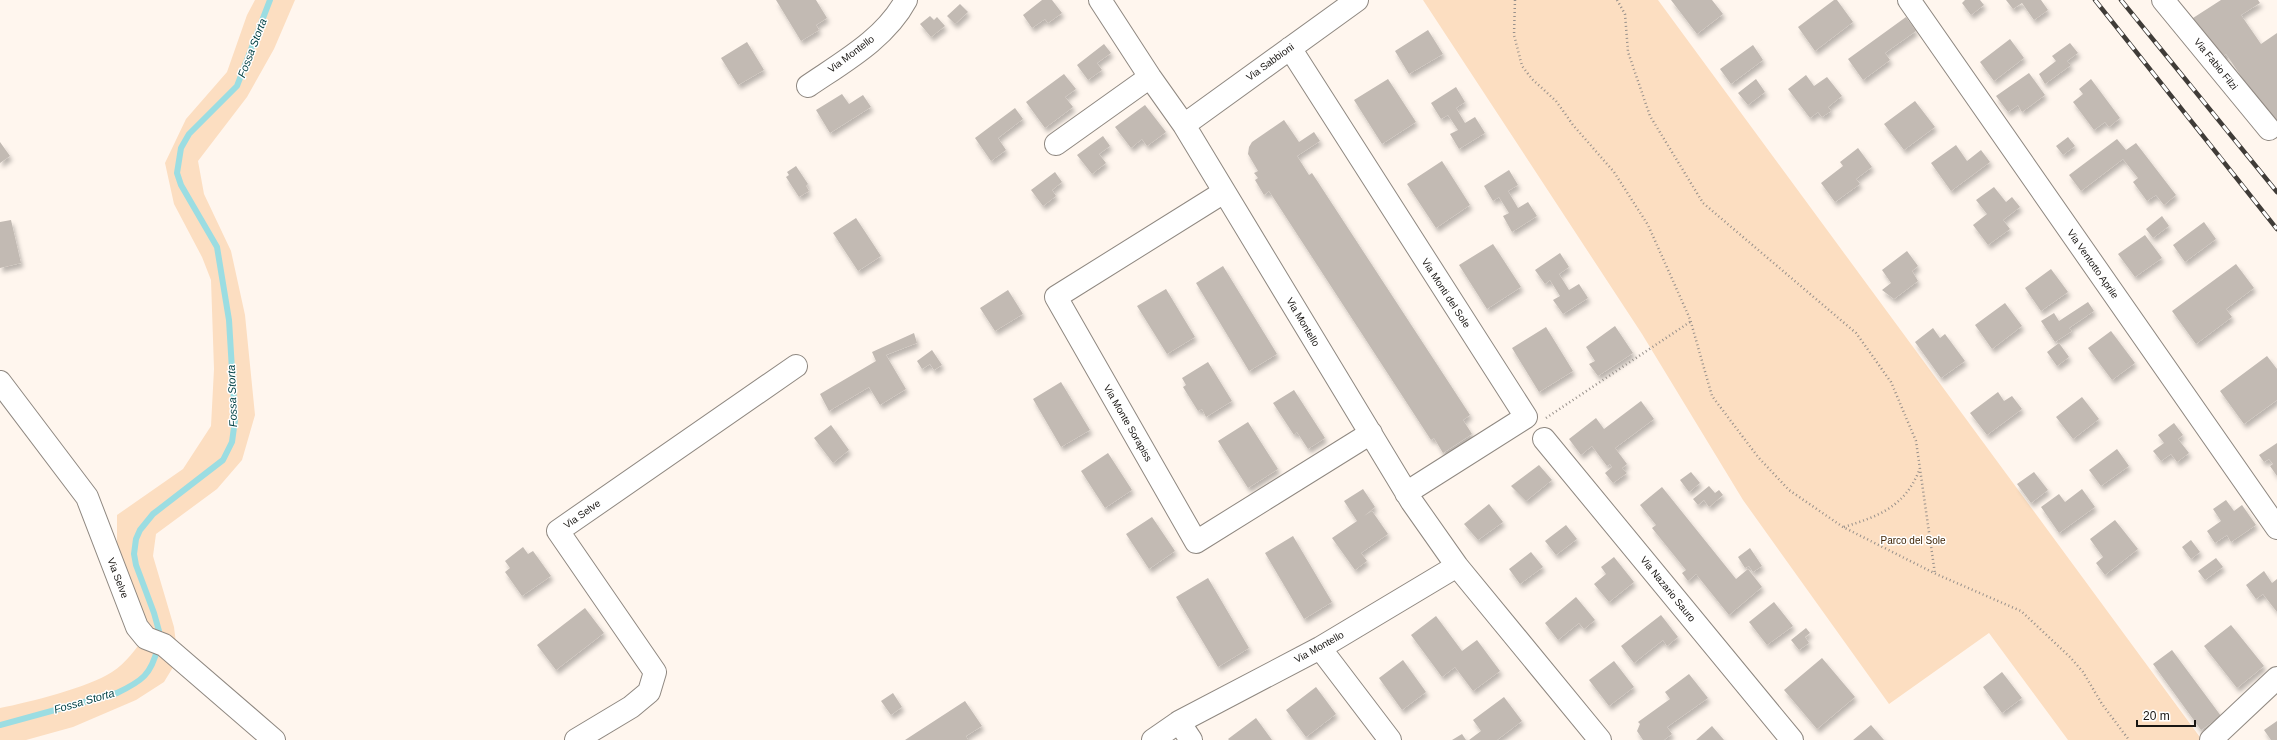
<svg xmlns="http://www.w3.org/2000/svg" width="2277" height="740" font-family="Helvetica,sans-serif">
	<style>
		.green { fill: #fcdec1 }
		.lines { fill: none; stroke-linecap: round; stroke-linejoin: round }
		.stream { stroke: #9bdde2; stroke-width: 6 }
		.building { fill: #c2bab3; filter: url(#shadow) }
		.minor-casing { stroke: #8f8881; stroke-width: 24 }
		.path { stroke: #97908b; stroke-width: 2.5; stroke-dasharray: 1 3; stroke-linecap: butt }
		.minor { stroke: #fff; stroke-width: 22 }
		.rail-casing { stroke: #403c38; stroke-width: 4.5 }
		.rail { stroke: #fff; stroke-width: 3; stroke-dasharray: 9; stroke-linecap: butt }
		.labels { text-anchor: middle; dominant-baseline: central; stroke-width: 3; stroke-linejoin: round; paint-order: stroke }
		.street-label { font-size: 10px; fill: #191613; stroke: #fff }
		.park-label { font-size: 10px; fill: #3f2506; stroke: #fff }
		.water-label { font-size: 11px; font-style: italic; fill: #024246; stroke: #fff }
	</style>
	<defs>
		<filter id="shadow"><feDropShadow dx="2.5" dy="4.5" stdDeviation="2" flood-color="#0004"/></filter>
	</defs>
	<rect width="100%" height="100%" fill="#fff6ee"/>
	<path class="green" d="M 255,0 L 295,0 L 274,49 L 247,97 L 198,161 L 204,194 L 231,251 L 245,315 L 255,415 L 242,460 L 217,489 L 156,534 L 153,556 L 174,627 L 178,659 L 164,682 L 136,700 L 73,727 L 26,740 L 0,740 L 0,708 C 30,702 87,688 112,672 C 126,663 136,649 145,636 L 117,547 L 117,515 L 183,469 L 211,426 L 214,369 L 211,280 L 202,257 L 174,204 L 165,163 L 186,119 L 227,72 L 247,15 Z
		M 1423,0 L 1658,0 L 2202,740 L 2068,740 L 1989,633 L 1889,704 L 1743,500 L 1642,334 Z"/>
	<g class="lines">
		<path class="stream" d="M 159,638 L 159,631 L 154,613 L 136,565 L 134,554 L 136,539 L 140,530 L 153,514 L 223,460 L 232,442 L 235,420 L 229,320 L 217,247 L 181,185 L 177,173 L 181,148 L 189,134 L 237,86 L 270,0
			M 0,725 L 117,693 C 142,681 151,675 158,647"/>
	</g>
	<path class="building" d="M 776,0 L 816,0 L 827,18 L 816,25 L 819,30 L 801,41 Z
		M 1042,0 L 1052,0 L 1062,13 L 1048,23 L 1045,19 L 1032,28 L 1023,15 Z
		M 1671,0 L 1712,0 L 1723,14 L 1697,34 Z
		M 1834,0 L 1837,0 L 1853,22 L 1815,51 L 1798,27 Z
		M 1965,0 L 1980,0 L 1984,5 L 1971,15 L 1962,3 Z
		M 2006,0 L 2041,0 L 2048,10 L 2034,20 L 2022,3 L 2013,9 Z
		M 2221,0 L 2258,0 L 2260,3 L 2241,15 L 2261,44 L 2277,33 L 2277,129 L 2226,54 L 2221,58 L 2193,18 Z
		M 960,4 L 968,12 L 955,24 L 947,16 Z
		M 930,16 L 934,20 L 937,17 L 945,26 L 931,37 L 920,24 Z
		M 1906,17 L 1916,31 L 1885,53 L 1890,60 L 1863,80 L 1848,59 Z
		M 1428,30 L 1443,54 L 1409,74 L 1395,51 Z
		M 2010,39 L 2024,58 L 1994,81 L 1980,62 Z
		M 747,42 L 764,70 L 738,85 L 721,58 Z
		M 2070,43 L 2078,53 L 2067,61 L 2071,65 L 2045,84 L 2039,74 L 2056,61 L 2052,56 Z
		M 1104,44 L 1111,53 L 1097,63 L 1102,70 L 1088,80 L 1077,65 Z
		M 1753,45 L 1763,60 L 1731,84 L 1720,69 Z
		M 2029,73 L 2045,95 L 2022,112 L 2018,105 L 2008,112 L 1996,96 Z
		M 1064,74 L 1076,89 L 1065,97 L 1073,107 L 1045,128 L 1026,102 Z
		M 1806,75 L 1814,86 L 1827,77 L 1842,96 L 1828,107 L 1831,111 L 1822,117 L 1818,112 L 1810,118 L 1788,89 Z
		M 1388,79 L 1416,122 L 1382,144 L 1354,100 Z
		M 1756,79 L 1765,92 L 1748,105 L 1738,93 Z
		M 2091,79 L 2120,118 L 2109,127 L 2105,122 L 2094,130 L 2073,102 L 2083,94 L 2079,89 Z
		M 1456,87 L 1465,102 L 1456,108 L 1465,123 L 1475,117 L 1485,133 L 1459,149 L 1450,134 L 1458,130 L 1448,115 L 1441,119 L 1431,103 Z
		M 842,94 L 849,104 L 863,95 L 871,107 L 830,133 L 816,110 Z
		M 1915,101 L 1935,127 L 1904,150 L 1884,124 Z
		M 1145,105 L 1166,132 L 1147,146 L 1142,139 L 1131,148 L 1115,127 Z
		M 1015,108 L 1023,119 L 998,138 L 1006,150 L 991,161 L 975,138 Z
		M 1284,120 L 1299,142 L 1314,132 L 1320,141 L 1297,156 L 1309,175 L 1312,173 L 1470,415 L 1463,420 L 1472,434 L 1443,453 L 1434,438 L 1431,440 L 1269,191 L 1264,195 L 1255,180 L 1258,178 L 1254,173 L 1258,171 L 1248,154 L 1249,147 L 1252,142 Z
		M 1103,136 L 1110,146 L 1099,154 L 1106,163 L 1092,174 L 1077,155 Z
		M 2068,137 L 2075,146 L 2063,155 L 2056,146 Z
		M 2117,139 L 2126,150 L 2136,143 L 2176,195 L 2164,205 L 2156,195 L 2147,201 L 2133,182 L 2138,178 L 2123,159 L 2081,191 L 2069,175 Z
		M 0,142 L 10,156 L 0,163 Z
		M 1956,145 L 1967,161 L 1981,150 L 1990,162 L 1951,191 L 1931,163 Z
		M 1858,148 L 1872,167 L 1856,179 L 1860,184 L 1835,202 L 1821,183 L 1843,166 L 1840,162 Z
		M 1442,161 L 1470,205 L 1436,228 L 1407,184 Z
		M 796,166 L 808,184 L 806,186 L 809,191 L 799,197 L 786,177 L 789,175 L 787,172 Z
		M 1509,170 L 1518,185 L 1508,191 L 1518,208 L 1528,202 L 1537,216 L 1512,232 L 1503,216 L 1509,213 L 1499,197 L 1493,201 L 1484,186 Z
		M 1055,172 L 1062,182 L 1052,190 L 1056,196 L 1043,206 L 1031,190 Z
		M 1994,187 L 2006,202 L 2012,197 L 2020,207 L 2003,220 L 2010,229 L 1988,245 L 1973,225 L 1987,214 L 1976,200 Z
		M 2162,216 L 2169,226 L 2153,238 L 2146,229 Z
		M 856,218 L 881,256 L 858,271 L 833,233 Z
		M 11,220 L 21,263 L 0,268 L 0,222 Z
		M 2204,222 L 2216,239 L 2185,262 L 2173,245 Z
		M 2145,235 L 2162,258 L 2135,277 L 2118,254 Z
		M 1493,244 L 1521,287 L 1487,309 L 1459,265 Z
		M 1907,251 L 1918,266 L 1912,271 L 1918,281 L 1894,299 L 1882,290 L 1891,283 L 1882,270 Z
		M 1560,253 L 1569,267 L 1559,274 L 1569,290 L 1579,284 L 1588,298 L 1563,314 L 1553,300 L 1560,296 L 1550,280 L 1545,284 L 1535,270 Z
		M 2236,264 L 2254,288 L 2226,309 L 2232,317 L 2196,344 L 2172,311 Z
		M 1223,266 L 1277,354 L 1249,371 L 1196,283 Z
		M 2051,269 L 2068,292 L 2041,311 L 2025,288 Z
		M 1166,289 L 1195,337 L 1167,354 L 1137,306 Z
		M 1008,290 L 1023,314 L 995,331 L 980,308 Z
		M 2088,302 L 2094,311 L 2069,328 L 2072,331 L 2055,342 L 2041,321 L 2054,313 L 2059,321 Z
		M 2005,303 L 2022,326 L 1992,349 L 1975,325 Z
		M 1615,326 L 1633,353 L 1598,376 L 1589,364 L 1595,361 L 1586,347 Z
		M 1546,327 L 1573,371 L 1539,392 L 1512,348 Z
		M 1933,328 L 1940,338 L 1945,334 L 1965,361 L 1941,378 L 1915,342 Z
		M 2111,331 L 2135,363 L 2112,380 L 2088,348 Z
		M 914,333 L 917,343 L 886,355 L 906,389 L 880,405 L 869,387 L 829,411 L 820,394 L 876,361 L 872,352 Z
		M 2059,343 L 2069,357 L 2057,366 L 2047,352 Z
		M 932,350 L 942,365 L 934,370 L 930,364 L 922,369 L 917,361 Z
		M 2267,356 L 2277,369 L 2277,400 L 2244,424 L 2220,391 Z
		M 1208,362 L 1232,401 L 1206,417 L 1202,409 L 1198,411 L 1183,387 L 1186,385 L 1182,378 Z
		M 1061,382 L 1090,430 L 1061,447 L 1033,399 Z
		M 1294,390 L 1325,438 L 1308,449 L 1297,432 L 1294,435 L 1273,403 Z
		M 1998,392 L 2004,401 L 2012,396 L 2022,409 L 1987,435 L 1970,413 Z
		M 2082,397 L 2099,419 L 2073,439 L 2056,417 Z
		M 1641,401 L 1654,419 L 1615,448 L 1627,464 L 1622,468 L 1627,473 L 1613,483 L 1605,473 L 1612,467 L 1610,464 L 1607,466 L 1592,446 L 1581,455 L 1569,439 L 1596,418 L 1604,429 Z
		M 1248,422 L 1278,469 L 1248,488 L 1218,441 Z
		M 2174,423 L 2183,435 L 2178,439 L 2189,453 L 2177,462 L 2171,454 L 2161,461 L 2153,451 L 2164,443 L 2158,435 Z
		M 831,425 L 849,450 L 833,463 L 814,438 Z
		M 2277,443 L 2277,476 L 2270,466 L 2273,464 L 2269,459 L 2264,462 L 2259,455 Z
		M 2117,449 L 2129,466 L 2101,486 L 2089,470 Z
		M 1108,453 L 1132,490 L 1105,508 L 1081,471 Z
		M 1539,465 L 1552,480 L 1526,501 L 1511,486 Z
		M 1691,472 L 1700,483 L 1689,492 L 1680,480 Z
		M 2034,472 L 2048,490 L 2031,503 L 2017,484 Z
		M 1709,486 L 1715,493 L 1719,490 L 1723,495 L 1709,507 L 1704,500 L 1698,505 L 1693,499 Z
		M 1662,487 L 1736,579 L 1748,569 L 1762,587 L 1729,615 L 1696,574 L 1688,581 L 1682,573 L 1686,570 L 1652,528 L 1656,525 L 1640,505 Z
		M 1363,489 L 1375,507 L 1364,516 L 1372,511 L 1388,534 L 1361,553 L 1367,561 L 1355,570 L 1332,538 L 1357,521 L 1344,501 Z
		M 2082,489 L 2095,507 L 2059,533 L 2041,507 L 2059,494 L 2065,502 Z
		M 2226,500 L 2234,511 L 2242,505 L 2256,525 L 2231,542 L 2227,535 L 2215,543 L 2207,531 L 2221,521 L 2213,509 Z
		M 1489,504 L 1503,522 L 1478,540 L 1464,524 Z
		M 1152,517 L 1175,551 L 1149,569 L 1126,534 Z
		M 2115,520 L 2138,549 L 2105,575 L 2096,563 L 2103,557 L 2090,539 Z
		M 1566,525 L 1577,539 L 1556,555 L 1545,541 Z
		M 1293,536 L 1332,602 L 1304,619 L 1265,553 Z
		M 2191,540 L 2200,552 L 2191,559 L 2182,547 Z
		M 523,547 L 528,554 L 533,551 L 551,576 L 522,596 L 505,572 L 510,568 L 505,561 Z
		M 1750,548 L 1762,566 L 1753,572 L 1749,566 L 1745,568 L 1738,557 Z
		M 1531,552 L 1543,567 L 1520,584 L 1509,569 Z
		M 1614,557 L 1634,582 L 1609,602 L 1594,584 L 1606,574 L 1601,567 Z
		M 2216,558 L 2223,567 L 2205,580 L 2198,571 Z
		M 2264,571 L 2272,583 L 2277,579 L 2277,612 L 2263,594 L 2256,599 L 2246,585 Z
		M 1208,578 L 1249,648 L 1218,667 L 1176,597 Z
		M 1576,597 L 1595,620 L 1584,629 L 1579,623 L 1558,640 L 1545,623 Z
		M 1774,602 L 1793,626 L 1767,645 L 1749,622 Z
		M 585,608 L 604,633 L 556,670 L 537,645 Z
		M 1661,615 L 1678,637 L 1667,646 L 1663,640 L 1634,663 L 1621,646 Z
		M 1436,616 L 1462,651 L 1477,640 L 1500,671 L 1473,691 L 1455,667 L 1442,677 L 1411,635 Z
		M 2231,625 L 2264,666 L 2237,688 L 2204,646 Z
		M 1806,628 L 1810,633 L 1805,637 L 1809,643 L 1799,650 L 1791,640 Z
		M 2172,650 L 2221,716 L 2201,730 L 2153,664 Z
		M 1822,658 L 1855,697 L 1817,729 L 1784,690 Z
		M 1403,660 L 1426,692 L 1402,710 L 1379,678 Z
		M 1614,661 L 1634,687 L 1609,706 L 1589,680 Z
		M 2002,672 L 2022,698 L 2002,713 L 1983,687 Z
		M 1689,674 L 1708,698 L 1667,727 L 1672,734 L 1664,740 L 1643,740 L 1637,731 L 1640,724 L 1638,722 L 1670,699 L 1665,692 Z
		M 1316,687 L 1336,714 L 1306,737 L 1286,710 Z
		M 893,693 L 902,707 L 891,715 L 881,701 Z
		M 1504,697 L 1522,721 L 1497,740 L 1469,740 L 1481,731 L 1473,720 Z
		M 965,701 L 982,726 L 966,736 L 968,740 L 905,740 Z
		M 1256,718 L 1272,740 L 1229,740 L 1228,739 Z
		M 2277,721 L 2277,740 L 2271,740 L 2264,730 Z
		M 1871,725 L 1884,740 L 1853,740 Z
		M 1712,726 L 1724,740 L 1696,740 Z
		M 1462,734 L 1466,740 L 1452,740 Z"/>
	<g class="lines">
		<g class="minor-casing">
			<path id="minor" d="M 1100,0 L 1150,77 L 1184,125 L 1412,502 L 1457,566 L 1600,740
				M 1909,0 L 2277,528
				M 2163,0 L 2269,129
				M 1290,48 L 1526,417 L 1406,493
				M 808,86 C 843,62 885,39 906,0
				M 1184,125 L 1357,0
				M 1056,144 L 1150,77
				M 1224,192 L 1056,297 L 1196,542 L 1371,433
				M 0,382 L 87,497 L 137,627 L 146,638 L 164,645 L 274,740
				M 1544,439 L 1792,740
				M 1320,648 L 1390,740
				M 1179,722 L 1320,648 L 1457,566
				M 576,740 L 631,707 L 649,692 L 655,672 L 558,531 L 796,366
				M 1153,740 L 1179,722 L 1191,740
				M 2211,740 L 2277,678"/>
		</g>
		<path class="path" d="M 1515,0 L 1514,35 L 1522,66 L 1532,79 L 1556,101 L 1573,125 L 1614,172 L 1648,225 L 1690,319 L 1712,396 L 1758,457 L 1789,490 L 1843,527 L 1936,574 L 2021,611 L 2070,657 L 2083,672 L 2102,704 L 2129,740
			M 1617,0 L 1625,14 L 1628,52 L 1650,116 L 1703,203 L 1856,333 L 1891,382 L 1916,441 L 1935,574
			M 1546,418 L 1690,322
			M 1844,527 C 1879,516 1904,507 1919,471"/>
		<use href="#minor" class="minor"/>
		<g class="rail-casing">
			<path id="rail" d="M 2095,0 L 2277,229
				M 2121,0 L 2277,192"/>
		</g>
		<use href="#rail" class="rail"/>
	</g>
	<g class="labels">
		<g class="street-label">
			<text transform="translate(851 54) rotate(-37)">Via Montello</text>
			<text transform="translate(1270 62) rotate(-36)">Via Sabbioni</text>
			<text transform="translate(2216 64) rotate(51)">Via Fabio Filzi</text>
			<text transform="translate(2093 264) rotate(55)">Via Ventotto Aprile</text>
			<text transform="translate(1446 293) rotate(57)">Via Monti del Sole</text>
			<text transform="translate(1303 322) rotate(59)">Via Montello</text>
			<text transform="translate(1128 423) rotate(60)">Via Monte Sorapiss</text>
			<text transform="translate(582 514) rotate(-35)">Via Selve</text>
			<text transform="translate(118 578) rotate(69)">Via Selve</text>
			<text transform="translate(1668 589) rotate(51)">Via Nazario Sauro</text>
			<text transform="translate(1319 647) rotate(-29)">Via Montello</text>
		</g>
		<g class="park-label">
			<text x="1913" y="540">Parco del Sole</text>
		</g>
		<g class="water-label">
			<text transform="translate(252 48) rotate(-69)">Fossa Storta</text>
			<text transform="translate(232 396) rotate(-92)">Fossa Storta</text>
			<text transform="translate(84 701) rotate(-16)">Fossa Storta</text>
		</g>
	</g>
	<path d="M2137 720v6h58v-6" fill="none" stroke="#191613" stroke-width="2"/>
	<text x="2143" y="720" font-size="12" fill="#191613" stroke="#ffffff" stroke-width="3" paint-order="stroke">20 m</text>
</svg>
